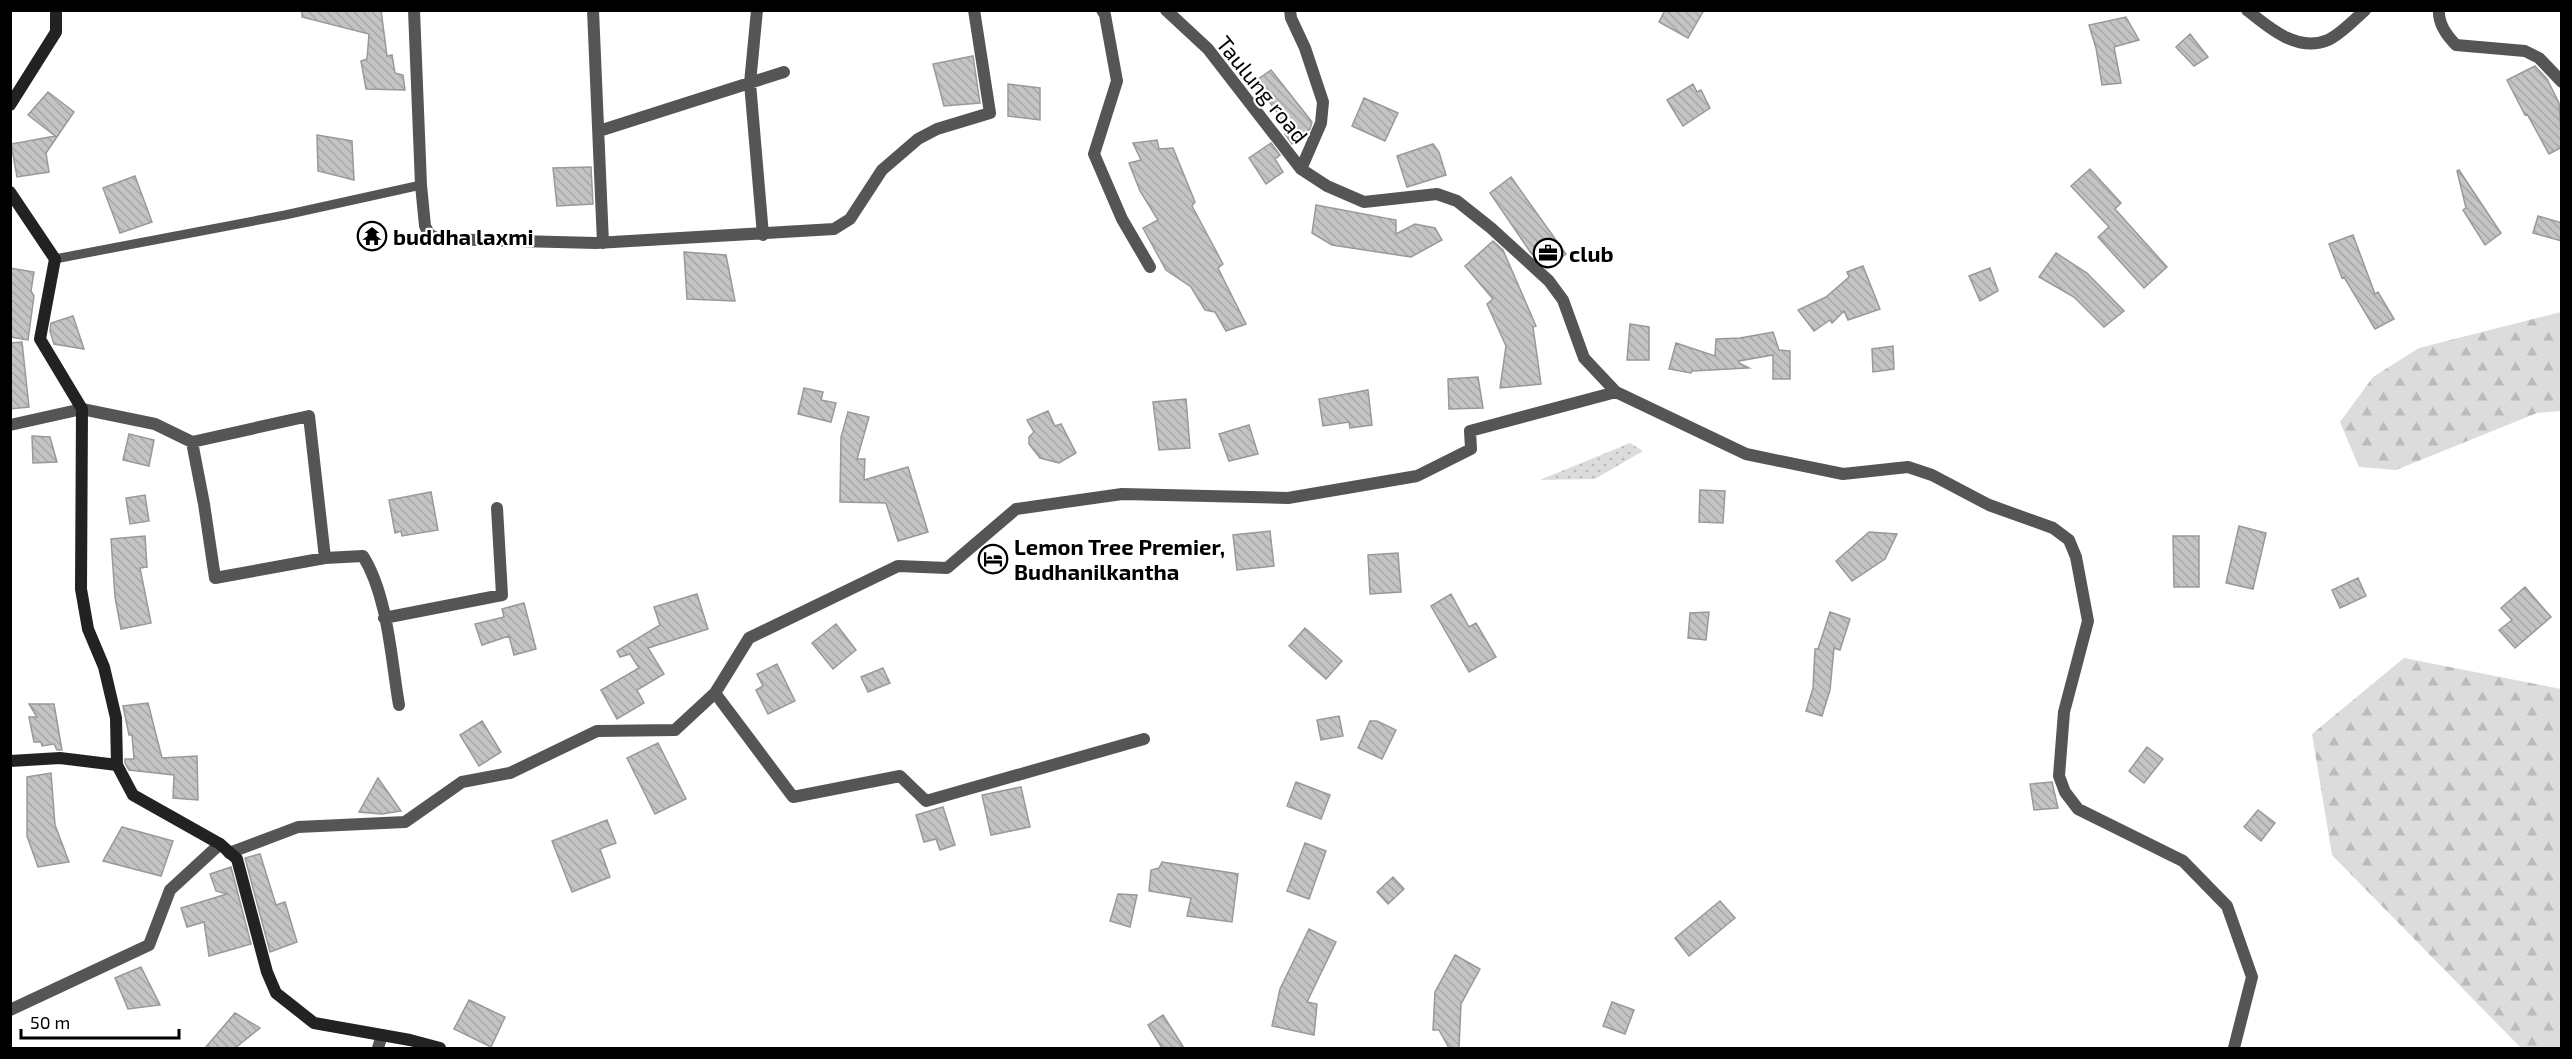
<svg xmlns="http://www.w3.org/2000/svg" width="2572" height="1059" font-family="'Exo 2',sans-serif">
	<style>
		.forest { fill: url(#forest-firs) }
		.park { fill: url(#park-dots) }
		.building { fill: url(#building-back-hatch); stroke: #999; stroke-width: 1.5 }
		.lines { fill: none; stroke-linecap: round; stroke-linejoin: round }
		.lane { stroke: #555; stroke-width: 9 }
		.street { stroke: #555; stroke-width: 12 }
		.secondary { stroke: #222; stroke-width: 12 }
		.labels { text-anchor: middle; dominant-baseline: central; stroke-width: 4.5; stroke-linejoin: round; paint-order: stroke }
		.street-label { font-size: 22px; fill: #000; stroke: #fff }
		.poi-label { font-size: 22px; font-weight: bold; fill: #000; stroke: #fff; text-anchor: start }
	</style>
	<defs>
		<pattern id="forest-firs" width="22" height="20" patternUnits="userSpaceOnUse" patternTransform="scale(1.5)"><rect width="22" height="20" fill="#dcdcdc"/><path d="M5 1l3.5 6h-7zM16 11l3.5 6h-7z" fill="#bbb"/></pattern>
		<pattern id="park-dots" width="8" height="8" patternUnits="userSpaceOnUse" patternTransform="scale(1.5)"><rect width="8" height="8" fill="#dcdcdc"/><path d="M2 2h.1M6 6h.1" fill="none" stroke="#bbb" stroke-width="1.8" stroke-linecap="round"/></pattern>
		<pattern id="building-back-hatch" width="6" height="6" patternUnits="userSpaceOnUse" patternTransform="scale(1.5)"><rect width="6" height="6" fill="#c4c4c4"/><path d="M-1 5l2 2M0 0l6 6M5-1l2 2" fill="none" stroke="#a7a7a7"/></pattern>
	</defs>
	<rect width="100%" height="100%" fill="#fff"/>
	<path class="forest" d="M 2561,312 L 2561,411 L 2537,413 L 2396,470 L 2359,467 L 2340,422 L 2373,377 L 2419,348 Z
		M 2404,658 L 2561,689 L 2561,1048 L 2521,1048 L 2332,855 L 2312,734 Z"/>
	<path class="park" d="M 1630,443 L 1643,451 L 1595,479 L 1540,480 Z"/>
	<path class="building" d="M 302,10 L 381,10 L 387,56 L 392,55 L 395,73 L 403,75 L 405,90 L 366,89 L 361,61 L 367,59 L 369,34 L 302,17 Z
		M 1665,10 L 1704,10 L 1688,38 L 1659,22 Z
		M 2126,17 L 2139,40 L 2114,47 L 2121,83 L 2102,85 L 2096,48 L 2089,25 Z
		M 2190,34 L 2208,57 L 2194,66 L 2176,47 Z
		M 973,56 L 980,103 L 944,106 L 933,64 Z
		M 2535,66 L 2547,79 L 2559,103 L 2562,147 L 2549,154 L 2527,114 L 2525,115 L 2507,80 Z
		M 1271,70 L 1312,122 L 1310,129 L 1292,144 L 1285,134 L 1288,132 L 1277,119 L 1280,116 L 1254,82 Z
		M 1008,84 L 1040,88 L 1040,120 L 1008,116 Z
		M 1693,84 L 1697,92 L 1701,90 L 1710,108 L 1683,126 L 1667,100 Z
		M 48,92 L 74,112 L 46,153 L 49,172 L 17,177 L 11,144 L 55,136 L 28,115 Z
		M 1364,98 L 1398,113 L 1385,141 L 1352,126 Z
		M 317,135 L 352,141 L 354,180 L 318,171 Z
		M 1157,140 L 1159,149 L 1173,148 L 1195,202 L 1192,206 L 1223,264 L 1218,268 L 1246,324 L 1226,331 L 1215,312 L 1205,310 L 1191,287 L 1166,270 L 1143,228 L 1158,220 L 1140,191 L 1129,163 L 1141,160 L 1133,143 Z
		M 1271,143 L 1280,155 L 1275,159 L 1283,172 L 1266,184 L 1249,158 Z
		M 1433,144 L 1439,152 L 1446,175 L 1407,187 L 1397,156 Z
		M 591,167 L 593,204 L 557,206 L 553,168 Z
		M 2090,169 L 2121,203 L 2115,209 L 2167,267 L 2144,288 L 2098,237 L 2109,227 L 2071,186 Z
		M 2459,170 L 2501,233 L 2485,245 L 2463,210 L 2466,208 L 2457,171 Z
		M 135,176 L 152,222 L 120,233 L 103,188 Z
		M 1511,177 L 1566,254 L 1546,268 L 1531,253 L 1490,193 Z
		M 1316,205 L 1396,220 L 1396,234 L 1415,224 L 1435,228 L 1442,240 L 1411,257 L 1332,245 L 1312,233 Z
		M 2538,216 L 2562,223 L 2562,241 L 2533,233 Z
		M 2353,235 L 2375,294 L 2378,292 L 2394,319 L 2375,329 L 2344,277 L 2342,278 L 2329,244 Z
		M 1493,241 L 1503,250 L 1536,326 L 1533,327 L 1541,384 L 1500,388 L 1506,346 L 1487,304 L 1493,299 L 1465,266 Z
		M 684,252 L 726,255 L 735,301 L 687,299 Z
		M 2056,253 L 2087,273 L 2124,311 L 2104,327 L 2074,297 L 2039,277 Z
		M 1863,266 L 1880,309 L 1848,320 L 1844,311 L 1832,323 L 1830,320 L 1814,331 L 1798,310 L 1826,297 L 1849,277 L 1847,272 Z
		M 10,268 L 34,272 L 31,291 L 34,296 L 28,340 L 10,337 Z
		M 1990,268 L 1998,291 L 1980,301 L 1969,276 Z
		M 73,316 L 84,349 L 54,344 L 50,331 L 51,323 Z
		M 1630,324 L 1649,327 L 1649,360 L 1627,360 Z
		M 1773,332 L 1779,350 L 1790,351 L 1790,379 L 1773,379 L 1773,355 L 1739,361 L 1739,363 L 1749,368 L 1692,371 L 1691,373 L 1669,369 L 1676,343 L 1715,356 L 1716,339 L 1740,338 Z
		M 22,342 L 29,407 L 10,409 L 10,343 Z
		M 1893,346 L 1894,369 L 1873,372 L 1872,349 Z
		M 1478,377 L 1483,408 L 1449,409 L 1448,379 Z
		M 804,388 L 823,392 L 821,400 L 836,403 L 831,422 L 798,414 Z
		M 1368,390 L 1372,425 L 1350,428 L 1349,422 L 1323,426 L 1319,399 Z
		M 1186,399 L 1190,448 L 1159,450 L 1153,402 Z
		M 1048,411 L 1055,426 L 1061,424 L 1076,453 L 1059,463 L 1040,458 L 1029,444 L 1029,437 L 1034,432 L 1027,420 Z
		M 848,412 L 869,417 L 857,459 L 865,459 L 864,480 L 908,467 L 928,532 L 898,541 L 886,503 L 840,502 L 841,437 Z
		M 1249,425 L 1258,454 L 1229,461 L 1219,434 Z
		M 129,434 L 154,440 L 149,466 L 123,460 Z
		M 32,436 L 50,437 L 57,462 L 33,463 Z
		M 1700,490 L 1725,491 L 1723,523 L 1699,522 Z
		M 431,492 L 438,530 L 402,536 L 401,531 L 395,533 L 389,500 Z
		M 145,495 L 149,521 L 130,524 L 126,498 Z
		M 2239,526 L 2266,533 L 2253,589 L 2226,583 Z
		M 1270,531 L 1274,566 L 1237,570 L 1233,535 Z
		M 1869,532 L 1897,534 L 1885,559 L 1852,581 L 1836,561 Z
		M 145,536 L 147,567 L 140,568 L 151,623 L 121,629 L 115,597 L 111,539 Z
		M 2173,536 L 2199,536 L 2199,587 L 2174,587 Z
		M 1398,553 L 1401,592 L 1370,594 L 1368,555 Z
		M 2358,578 L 2366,596 L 2340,608 L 2332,590 Z
		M 2525,587 L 2551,617 L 2515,648 L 2499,630 L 2512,620 L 2501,608 Z
		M 697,594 L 708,629 L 648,648 L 664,674 L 637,690 L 644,703 L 617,719 L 601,690 L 639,668 L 630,654 L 620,657 L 617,651 L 660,625 L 654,607 Z
		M 1451,594 L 1469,627 L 1476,623 L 1496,657 L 1469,672 L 1431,606 Z
		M 524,603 L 536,649 L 514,655 L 509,636 L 482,645 L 475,624 L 504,617 L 502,609 Z
		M 1709,612 L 1706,640 L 1688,638 L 1690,613 Z
		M 1830,612 L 1850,619 L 1840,650 L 1834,648 L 1830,690 L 1822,716 L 1806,711 L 1813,688 L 1815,649 L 1818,649 Z
		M 836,624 L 856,650 L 833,669 L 812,643 Z
		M 1305,628 L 1342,661 L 1326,679 L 1289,646 Z
		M 777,664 L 795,701 L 768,714 L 756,690 L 763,686 L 757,674 Z
		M 883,668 L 890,683 L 868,692 L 861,677 Z
		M 148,703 L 162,758 L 197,756 L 198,800 L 173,798 L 174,775 L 129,770 L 125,763 L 125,759 L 134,759 L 132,735 L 129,735 L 123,706 Z
		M 29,704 L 54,704 L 62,750 L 57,750 L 54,744 L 42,746 L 41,742 L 34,742 L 29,717 L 37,717 Z
		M 1339,716 L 1343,736 L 1321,740 L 1317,720 Z
		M 482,721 L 501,752 L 479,766 L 460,735 Z
		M 1370,721 L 1377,721 L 1396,730 L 1382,759 L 1358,748 Z
		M 658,743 L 686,799 L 655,814 L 627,758 Z
		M 2147,747 L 2163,759 L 2144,783 L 2129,771 Z
		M 51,773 L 55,825 L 69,862 L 38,867 L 27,836 L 27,777 Z
		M 378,778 L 401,811 L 382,814 L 359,812 Z
		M 1296,782 L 1330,795 L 1321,819 L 1287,806 Z
		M 2052,782 L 2058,808 L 2034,810 L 2030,784 Z
		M 1021,787 L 1030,827 L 991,835 L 982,795 Z
		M 943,807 L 955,845 L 940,850 L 936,839 L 924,842 L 916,815 Z
		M 2258,810 L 2275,823 L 2261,841 L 2244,827 Z
		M 607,820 L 616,843 L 600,849 L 610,877 L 572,892 L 552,841 Z
		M 122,827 L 173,841 L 161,876 L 103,861 Z
		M 1305,843 L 1326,851 L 1309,899 L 1287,891 Z
		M 260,854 L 276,905 L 285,902 L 297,942 L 270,952 L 245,858 Z
		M 1162,862 L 1238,874 L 1232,922 L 1187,916 L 1191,898 L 1149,891 L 1151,870 L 1159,868 Z
		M 231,867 L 251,944 L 209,956 L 204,922 L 187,927 L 181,908 L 227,894 L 216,891 L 210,874 Z
		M 1393,877 L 1404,889 L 1388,904 L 1377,892 Z
		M 1118,894 L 1137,895 L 1130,927 L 1110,921 Z
		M 1720,901 L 1735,918 L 1689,956 L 1675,938 Z
		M 1309,929 L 1336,942 L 1307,1002 L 1317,1004 L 1314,1035 L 1272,1026 L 1280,989 Z
		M 1455,955 L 1480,969 L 1461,1004 L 1459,1048 L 1449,1048 L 1439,1030 L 1433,1030 L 1435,992 Z
		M 141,967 L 160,1005 L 128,1009 L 115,978 Z
		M 469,1000 L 505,1017 L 491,1047 L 454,1029 Z
		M 1612,1002 L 1634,1010 L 1625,1034 L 1603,1026 Z
		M 235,1013 L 260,1028 L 235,1048 L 205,1048 Z
		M 1163,1015 L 1184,1048 L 1162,1048 L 1148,1025 Z"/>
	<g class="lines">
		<path class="lane" d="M 55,259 L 285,215 L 421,185"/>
		<path class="street" d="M 414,10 L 421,185 L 425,226 L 429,234 L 438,239 L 596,243 L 834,229 L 850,219 L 882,170 L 918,139 L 937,129 L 990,113 L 974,10
			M 593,10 L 603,243
			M 757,10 L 750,83 L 763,235
			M 1102,10 L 1105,15 L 1117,81 L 1094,154 L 1122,219 L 1150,267
			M 1166,10 L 1208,49 L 1301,169 L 1327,186 L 1364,202 L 1437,194 L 1457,201 L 1491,228 L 1549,281 L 1563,300 L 1584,358 L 1616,392 L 1746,454 L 1843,474 L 1908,467 L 1932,475 L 1989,505 L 2053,528 L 2069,540 L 2076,557 L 2088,621 L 2064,712 L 2059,776 L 2065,792 L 2078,809 L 2183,861 L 2227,906 L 2252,977 L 2234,1048
			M 1290,10 L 1291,18 L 1305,48 L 1323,102 L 1321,123 L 1301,169
			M 2247,10 C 2269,28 2298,53 2328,40 C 2341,34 2354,20 2365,10
			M 2439,10 C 2438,24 2447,36 2456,45 L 2525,51 L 2539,58 L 2562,82
			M 599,131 L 784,72
			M 10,425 L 82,409 L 155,424 L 192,442 L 204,504 L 215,578 L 325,558 L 363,556 C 388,596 391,659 399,705
			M 192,442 L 309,416 L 325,558
			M 384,618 L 502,595 L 497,508
			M 715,693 L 749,638 L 898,566 L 947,568 L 1016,509 L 1122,494 L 1288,498 L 1417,476 L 1471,449 L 1470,431 L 1616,392
			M 229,853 L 298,827 L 405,822 L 462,782 L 510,773 L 597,731 L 675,730 L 715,693 L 793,797 L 900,776 L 926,801 L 1144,739
			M 10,1010 L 149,945 L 170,890 L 220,844
			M 378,1048 L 382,1035"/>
		<path class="secondary" d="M 10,105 L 56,32 L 56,10
			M 10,192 L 55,259 L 40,339 L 82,409 L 81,589 L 88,629 L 104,667 L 116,718 L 117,765 L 133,795 L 220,844 L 237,859 L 267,972 L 276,993 L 314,1023 L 410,1040 L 440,1048
			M 10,761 L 60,758 L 117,765"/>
	</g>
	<defs>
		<g id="temple-ring" transform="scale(1.5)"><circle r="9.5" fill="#fff" stroke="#000" stroke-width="1.5"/><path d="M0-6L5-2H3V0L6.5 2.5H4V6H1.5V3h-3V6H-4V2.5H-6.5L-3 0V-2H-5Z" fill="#000"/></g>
		<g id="office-ring" transform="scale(1.5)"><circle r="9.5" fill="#fff" stroke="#000" stroke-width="1.5"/><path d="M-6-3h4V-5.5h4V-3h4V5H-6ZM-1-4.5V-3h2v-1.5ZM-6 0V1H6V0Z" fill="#000"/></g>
		<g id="hotel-ring" transform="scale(1.5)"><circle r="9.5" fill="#fff" stroke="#000" stroke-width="1.5"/><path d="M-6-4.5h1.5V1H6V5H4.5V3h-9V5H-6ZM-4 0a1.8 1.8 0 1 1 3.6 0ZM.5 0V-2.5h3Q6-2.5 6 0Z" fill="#000"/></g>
	</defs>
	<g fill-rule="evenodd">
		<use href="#temple-ring" x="372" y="236"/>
		<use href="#office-ring" x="1548" y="253"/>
		<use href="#hotel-ring" x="993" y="559"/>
	</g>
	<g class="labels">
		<g class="street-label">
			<text transform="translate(1263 89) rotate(51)">Taulung road</text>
		</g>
		<g class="poi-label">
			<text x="393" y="236">buddha laxmi</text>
			<text x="1569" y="253">club</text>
			<text x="1014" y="546">Lemon Tree Premier,<tspan x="1014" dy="25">Budhanilkantha</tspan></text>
		</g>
	</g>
	<rect width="2572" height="1059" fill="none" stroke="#000000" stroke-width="24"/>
	<path d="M21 1029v9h158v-9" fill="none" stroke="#000000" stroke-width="3"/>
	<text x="30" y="1029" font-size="18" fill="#000000" stroke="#ffffff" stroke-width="4.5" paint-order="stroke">50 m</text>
</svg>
